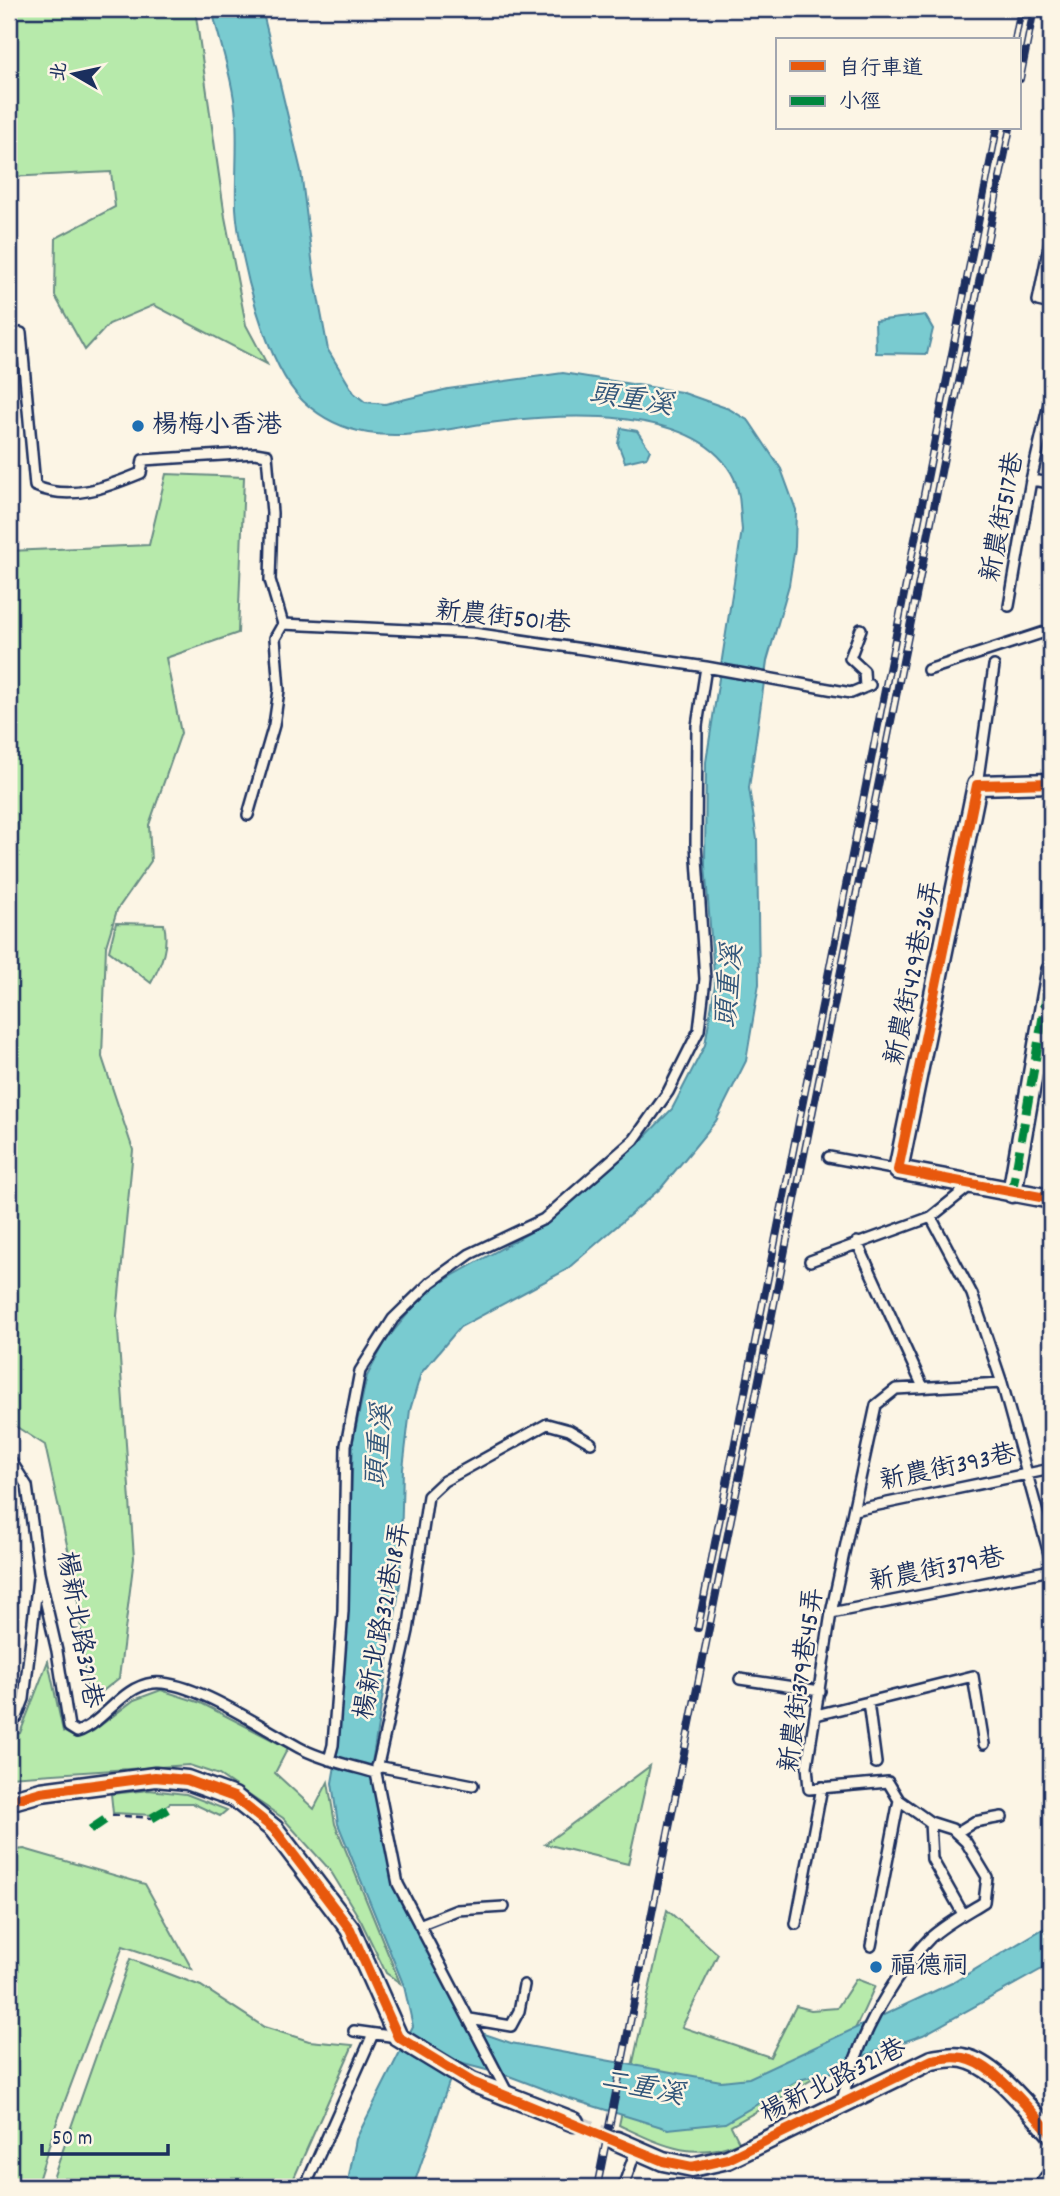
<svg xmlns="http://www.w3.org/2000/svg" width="1060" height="2196" font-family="Dekko,'LXGW WenKai TC',sans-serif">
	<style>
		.green { fill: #b7eaab; stroke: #698c84; stroke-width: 2 }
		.water { fill: #79cbd0; stroke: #538da2; stroke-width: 2 }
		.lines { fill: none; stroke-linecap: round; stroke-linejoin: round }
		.minor-tunnel { stroke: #cfcdca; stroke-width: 18; stroke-dasharray: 18 9; stroke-linecap: butt }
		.service-casing { stroke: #1b2f5e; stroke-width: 14 }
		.minor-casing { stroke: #1b2f5e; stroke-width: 23 }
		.tertiary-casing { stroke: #1b2f5e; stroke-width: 28 }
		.path { stroke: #1b2f5e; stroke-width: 2.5; stroke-dasharray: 7 5; stroke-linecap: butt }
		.service { stroke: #fcf5e5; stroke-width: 9 }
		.minor { stroke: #fcf5e5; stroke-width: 18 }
		.tertiary { stroke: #fcf5e5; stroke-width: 23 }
		.rail-casing { stroke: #1b2f5e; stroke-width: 8 }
		.rail { stroke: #fcf5e5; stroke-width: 5; stroke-dasharray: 16; stroke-linecap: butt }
		.quiet { stroke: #00873e; stroke-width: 9; stroke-dasharray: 18 9; stroke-linecap: butt }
		.cycleway-casing { stroke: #fcf5e5; stroke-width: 15 }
		.cycleway { stroke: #e8590c; stroke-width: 10 }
		.poi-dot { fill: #1f6fb2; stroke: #fcf5e5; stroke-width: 2.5 }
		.labels { text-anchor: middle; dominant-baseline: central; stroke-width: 5; stroke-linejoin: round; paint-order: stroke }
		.poi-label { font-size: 26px; fill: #1b2f5e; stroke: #fcf5e5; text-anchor: start }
		.street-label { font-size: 26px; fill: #1b2f5e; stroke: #fcf5e5 }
		.water-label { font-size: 28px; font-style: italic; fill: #32567a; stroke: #fcf5e5 }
	</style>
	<rect width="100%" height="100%" fill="#fcf5e5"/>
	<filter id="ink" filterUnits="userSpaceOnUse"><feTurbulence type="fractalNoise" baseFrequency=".0143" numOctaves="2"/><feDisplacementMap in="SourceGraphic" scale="14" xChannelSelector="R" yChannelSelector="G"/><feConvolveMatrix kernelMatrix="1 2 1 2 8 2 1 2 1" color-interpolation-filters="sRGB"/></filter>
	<g filter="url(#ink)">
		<path class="green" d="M 9,9 L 195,9 L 225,217 L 246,325 L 267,364 L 154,305 L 109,324 L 85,350 L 55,296 L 56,238 L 115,207 L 111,172 L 9,177 Z
			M 166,474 L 244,477 L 238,633 L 166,658 L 181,733 L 149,825 L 151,861 L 117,910 L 106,946 L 102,1057 L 133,1150 L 117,1316 L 134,1558 L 119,1678 L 88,1703 L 77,1590 L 45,1445 L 9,1422 L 9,551 L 149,545 Z
			M 116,923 L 164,924 C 169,946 162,963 151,983 L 109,951 Z
			M 48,1661 L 63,1731 L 76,1738 L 93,1731 L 134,1700 L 161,1690 L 201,1703 L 288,1748 L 275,1773 L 314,1809 L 328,1782 L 335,1824 L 400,1983 L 386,1973 L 361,1921 L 330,1870 L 283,1818 L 219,1775 L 189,1765 L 9,1777 L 9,1735 L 20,1733 Z
			M 650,1766 L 628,1864 L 545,1844 Z
			M 149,1790 L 186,1794 L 227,1810 L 220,1816 L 192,1803 L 170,1803 L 153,1815 L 113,1813 L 111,1794 Z
			M 24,1849 L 145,1884 L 192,1969 L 123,1946 L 54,2130 L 36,2187 L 9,2187 L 9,1851 Z
			M 667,1910 L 718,1954 L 682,2027 L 770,2057 L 796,2006 L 811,2010 L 837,2008 L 856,1979 L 875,1986 C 864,2009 839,2073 815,2078 L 731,2126 L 739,2142 C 693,2162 662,2145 619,2125 Z
			M 130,1959 L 201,1986 L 264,2027 L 309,2041 L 353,2045 L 290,2187 L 50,2187 Z"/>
		<path class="water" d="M 212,9 L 262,9 L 301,171 L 314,275 L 328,350 L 354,393 L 365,402 L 385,404 L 448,389 L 563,373 L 681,392 L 729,409 L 749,421 L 781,469 L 796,510 L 795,547 L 789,585 L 767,661 L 749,788 L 757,839 L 759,984 L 746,1061 L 716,1121 L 661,1188 L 566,1270 L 460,1327 L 421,1373 L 410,1410 L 403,1469 L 400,1584 L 372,1763 L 372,1778 L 394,1887 L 467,2028 L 511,2043 L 721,2081 L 749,2078 L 954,1982 L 1051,1924 L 1051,1964 L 923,2035 L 866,2055 L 837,2071 L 799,2080 L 725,2123 L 668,2129 L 567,2098 L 509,2076 L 456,2062 L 413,2187 L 347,2187 L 356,2139 L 413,2026 L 404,1986 L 338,1824 L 332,1783 L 338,1748 L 348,1600 L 353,1441 L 363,1394 L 367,1376 L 386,1340 L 411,1310 L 430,1290 L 452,1276 L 547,1223 L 639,1143 L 672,1109 L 705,1045 L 715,985 L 705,865 L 706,762 L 742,530 C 740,513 741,494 734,478 C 698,403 557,414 489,423 C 450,428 408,440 368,433 C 343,429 321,418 303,401 C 266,366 239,258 236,208 C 235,178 238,148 236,118 C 234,82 220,44 212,9 Z
			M 925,315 L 933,329 L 927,354 L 876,353 L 875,321 Z
			M 621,428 L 637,431 L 650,450 L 647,457 L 625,462 L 618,444 Z"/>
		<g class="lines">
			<path class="minor-tunnel" d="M 574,2122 L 617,2141"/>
			<g class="service-casing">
				<path id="service" d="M 1051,236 L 1038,301 L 1051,304
					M 21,333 L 35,486 C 70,502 107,487 141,473 L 143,460 L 255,453 L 267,455 L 272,513 L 270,580 L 283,624
					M 1031,480 L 1051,483
					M 1009,606 L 1031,480 L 1051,395
					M 861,629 L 850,658 L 864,671 L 865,687
					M 928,670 L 1051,630
					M 977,785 L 994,666
					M 248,815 L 274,725 L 279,690 L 275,638 L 283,624 L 473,633 L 706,667 L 851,693 L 870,685
					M 829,1157 L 898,1170
					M 931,1217 L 972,1294 L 1002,1383 L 1051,1561
					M 857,1242 L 923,1387
					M 810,1261 L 931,1217 L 971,1185
					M 9,1458 L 27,1486 L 39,1573 L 57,1651 L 69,1727 L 77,1732 C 105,1722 121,1687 153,1683 C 193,1679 268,1732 304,1750 C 327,1761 352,1766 376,1773
					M 854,1510 L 1051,1469
					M 831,1613 L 1051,1570
					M 740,1679 L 820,1691
					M 868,1702 L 876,1763
					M 816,1715 L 973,1676 L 984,1744
					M 9,1724 L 17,1717 L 24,1699 L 38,1578
					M 329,1760 L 333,1745 L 343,1611 L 346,1445 L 360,1371 L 393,1319 L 431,1282 L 470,1254 L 544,1219 L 634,1140 L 668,1092 L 699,1030 L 705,979 L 696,844 L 697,726 L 706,667
					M 377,1766 L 473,1785
					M 930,1822 L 932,1859 L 963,1914
					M 956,1833 L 974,1822 L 1002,1817
					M 796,1924 L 822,1787
					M 419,1925 L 457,1910 L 504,1907
					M 871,1946 L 899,1800
					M 470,2019 L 511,2026 L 519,2011 L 524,1985
					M 354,2031 L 397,2037
					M 508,2094 L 398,1884 L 376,1773 L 408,1631 L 428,1496 L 444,1481 L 547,1424 L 569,1430 L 591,1443
					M 841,2104 C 855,2046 888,1981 930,1938 C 945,1924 966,1913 984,1902 L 987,1877 L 966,1842 L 952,1829 L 930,1822 L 899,1800 L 888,1782 L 809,1789 L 807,1766 L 831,1613 L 876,1405 L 896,1389 L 1002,1383
					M 305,2187 L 373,2034
					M 623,2187 L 636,2150"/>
			</g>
			<g class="minor-casing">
				<path id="minor" d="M 1051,783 L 977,785 L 898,1170 L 1051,1199
					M 1012,1193 L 1051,971
					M 9,1801 L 41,1792 L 155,1777 L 187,1780 L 234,1797 L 274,1829 L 350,1929 L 398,2037 L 472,2082 L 574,2122
					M 617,2141 L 663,2161 L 692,2167 L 728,2159 L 932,2060 C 945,2058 957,2055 970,2060 C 998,2069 1030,2111 1051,2133"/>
			</g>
			<g class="tertiary-casing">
				<path id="tertiary" d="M 1047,2187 L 1051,2181"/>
			</g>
			<path class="path" d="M 112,1815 L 152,1818"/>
			<use href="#service" class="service"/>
			<use href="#minor" class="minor"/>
			<use href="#tertiary" class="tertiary"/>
			<g class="rail-casing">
				<path id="rail" d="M 1015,40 L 1021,9
					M 1020,79 L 1034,9
					M 698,1628 L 997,128
					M 597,2187 L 1010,128"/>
			</g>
			<use href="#rail" class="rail"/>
			<path class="quiet" d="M 1012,1193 L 1051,971
				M 152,1818 L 169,1808
				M 90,1830 L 112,1815"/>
			<g class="cycleway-casing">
				<path id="cycleway" d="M 1051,783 L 977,785 L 898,1170 L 1051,1199
					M 9,1801 L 41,1792 L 155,1777 L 187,1780 L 234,1797 L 274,1829 L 350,1929 L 398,2037 L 472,2082 L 663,2161 L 692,2167 L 728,2159 L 932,2060 C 945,2058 957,2055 970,2060 C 998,2069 1030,2111 1051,2133"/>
			</g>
			<use href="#cycleway" class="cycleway"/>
		</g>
	</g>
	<g class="poi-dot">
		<circle cx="138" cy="426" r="7"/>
		<circle cx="876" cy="1967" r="7"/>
	</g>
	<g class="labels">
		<g class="poi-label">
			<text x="152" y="426">楊梅小香港</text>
			<text x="890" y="1967">福德祠</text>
		</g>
		<g class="street-label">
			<text transform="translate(1004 517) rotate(-79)">新農街517巷</text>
			<text transform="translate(503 619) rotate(6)">新農街501巷</text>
			<text transform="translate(915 973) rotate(-78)">新農街429巷36弄</text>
			<text transform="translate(948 1469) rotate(-12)">新農街393巷</text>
			<text transform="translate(937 1571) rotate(-11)">新農街379巷</text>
			<text transform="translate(384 1621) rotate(-79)">楊新北路321巷18弄</text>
			<text transform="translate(78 1630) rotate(80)">楊新北路321巷</text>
			<text transform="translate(803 1680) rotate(-82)">新農街379巷45弄</text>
			<text transform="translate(834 2082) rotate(-26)">楊新北路321巷</text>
		</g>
		<g class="water-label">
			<text transform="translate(631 402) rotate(9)">頭重溪</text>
			<text transform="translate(732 986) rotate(-85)">頭重溪</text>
			<text transform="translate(382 1446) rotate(-85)">頭重溪</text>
			<text transform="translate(642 2090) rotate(12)">二重溪</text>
		</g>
	</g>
	<rect width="1060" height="2196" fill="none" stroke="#fcf5e5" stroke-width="35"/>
	<rect x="18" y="18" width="1025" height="2161" fill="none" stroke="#1b2f5e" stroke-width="2.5" filter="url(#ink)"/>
	<rect x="776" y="38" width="245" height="91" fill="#fcf5e5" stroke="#a2a6af" stroke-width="2"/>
	<rect x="790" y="61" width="35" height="10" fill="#e8590c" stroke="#a2a6af" stroke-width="2"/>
	<text x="839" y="74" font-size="21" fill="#1b2f5e">自行車道</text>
	<rect x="790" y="96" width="35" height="10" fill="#00873e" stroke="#a2a6af" stroke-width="2"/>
	<text x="839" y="108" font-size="21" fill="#1b2f5e">小徑</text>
	<g transform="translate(74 74) rotate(279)" stroke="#fcf5e5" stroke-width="5" paint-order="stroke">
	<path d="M0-5L12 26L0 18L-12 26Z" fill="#1b2f5e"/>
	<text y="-10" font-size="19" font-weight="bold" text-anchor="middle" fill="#1b2f5e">北</text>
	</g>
	<path d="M42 2144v10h126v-10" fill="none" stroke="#1b2f5e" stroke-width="3.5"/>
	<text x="52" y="2144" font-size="21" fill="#1b2f5e" stroke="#fcf5e5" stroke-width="5" paint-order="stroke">50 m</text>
</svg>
